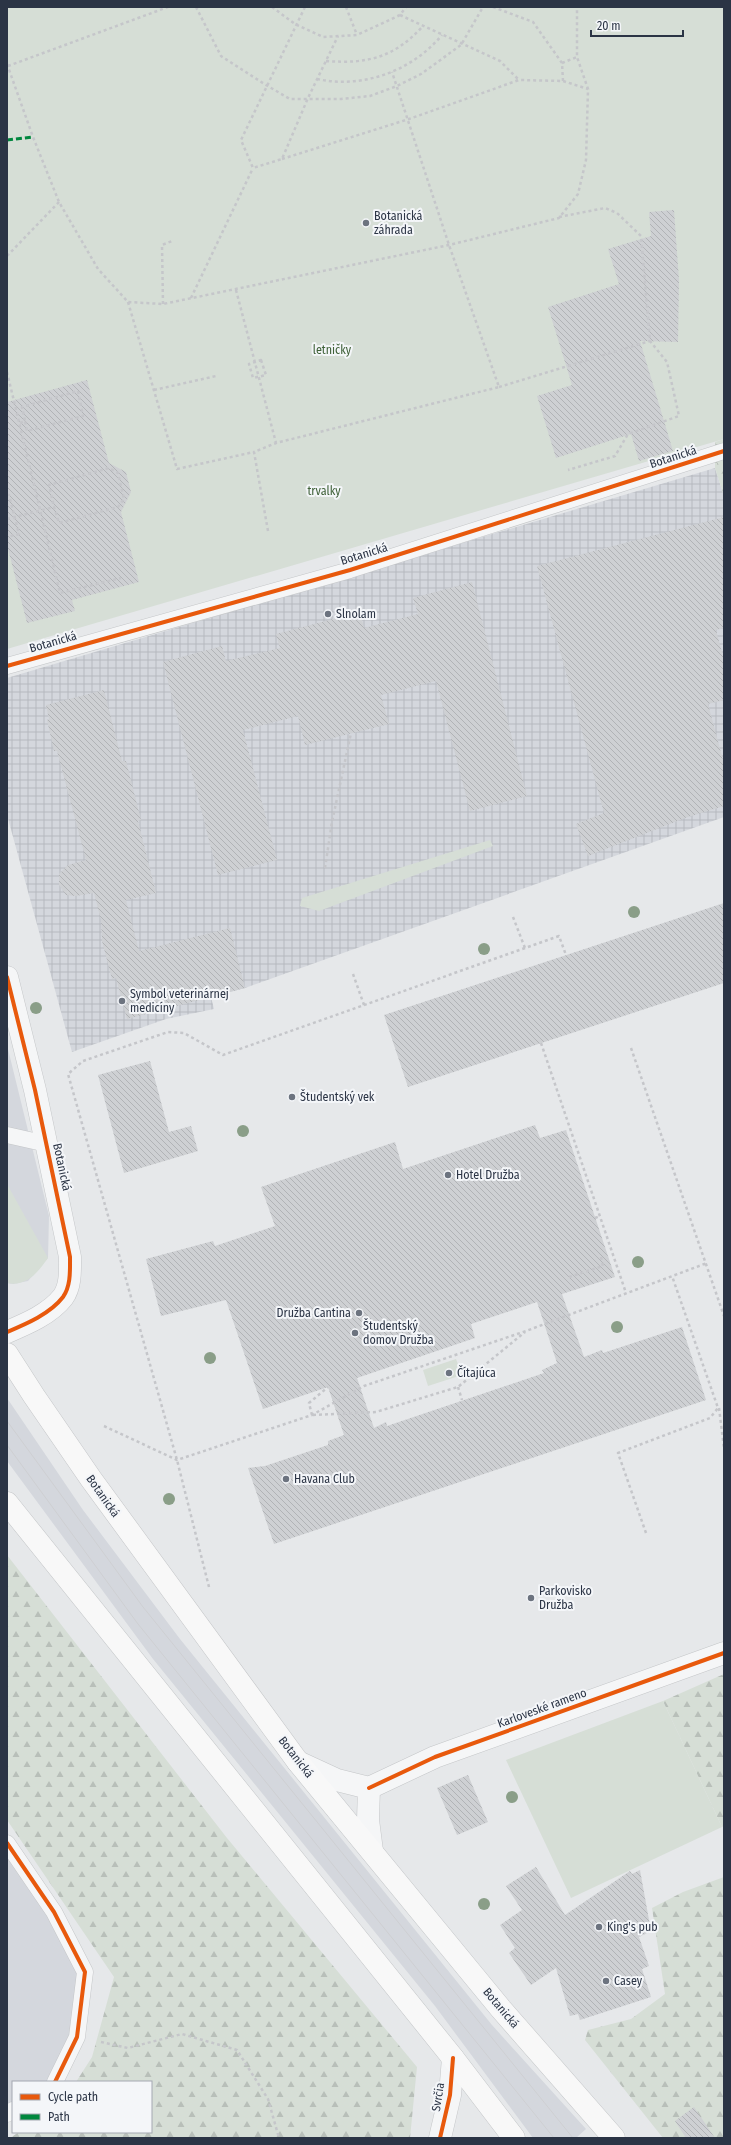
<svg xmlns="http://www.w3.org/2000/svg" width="731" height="2145" font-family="'Fira Sans Condensed',sans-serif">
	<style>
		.built { fill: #d4d7dd }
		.industrial { fill: url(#industrial-grid) }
		.green { fill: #d6ded6 }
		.forest { fill: url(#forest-firs) }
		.park { fill: url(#park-crowns) }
		.building { fill: url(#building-back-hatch); fill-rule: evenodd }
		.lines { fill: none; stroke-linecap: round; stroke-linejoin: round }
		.lane-casing { stroke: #c4c6c8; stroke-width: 17 }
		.street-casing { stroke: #c4c6c8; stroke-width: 23 }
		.secondary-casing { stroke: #c4c6c8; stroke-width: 23 }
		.path { stroke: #c5c6ca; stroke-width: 2.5; stroke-dasharray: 3 3; stroke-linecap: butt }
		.lane { stroke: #f5f6f7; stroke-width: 16 }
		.street { stroke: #f5f6f7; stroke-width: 22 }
		.secondary { stroke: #f8f8f8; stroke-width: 22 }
		.tram { stroke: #cecfd2; stroke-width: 1 }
		.quiet { stroke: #00873e; stroke-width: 3; stroke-dasharray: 6 3; stroke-linecap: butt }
		.cycleway-casing { stroke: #f4f6f9; stroke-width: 6 }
		.cycleway { stroke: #e8590c; stroke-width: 4 }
		.tree { fill: #8a9e88 }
		.poi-dot { fill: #6c737f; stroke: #f4f6f9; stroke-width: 1.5 }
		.labels { text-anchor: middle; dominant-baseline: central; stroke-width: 4; stroke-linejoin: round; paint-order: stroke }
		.poi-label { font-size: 12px; fill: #2b3445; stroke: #f4f6f9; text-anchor: start }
		.park-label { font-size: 12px; fill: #3f6138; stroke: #f4f6f9 }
		.street-label { font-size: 12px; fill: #2b3445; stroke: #f4f6f9 }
	</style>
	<defs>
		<pattern id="industrial-grid" width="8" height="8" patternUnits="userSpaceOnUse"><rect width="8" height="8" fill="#d4d7dd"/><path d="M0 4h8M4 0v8" fill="none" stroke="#b6b9bf"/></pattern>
		<pattern id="forest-firs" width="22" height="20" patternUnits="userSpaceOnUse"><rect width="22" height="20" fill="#d6ded6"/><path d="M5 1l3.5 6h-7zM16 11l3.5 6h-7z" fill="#b8bfb9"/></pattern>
		<pattern id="park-crowns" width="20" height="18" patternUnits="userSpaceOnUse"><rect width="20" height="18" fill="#d6ded6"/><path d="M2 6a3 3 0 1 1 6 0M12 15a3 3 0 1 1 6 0" fill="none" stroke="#b8bfb9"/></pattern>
		<pattern id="building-back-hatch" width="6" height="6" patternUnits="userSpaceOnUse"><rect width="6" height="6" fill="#ced0d3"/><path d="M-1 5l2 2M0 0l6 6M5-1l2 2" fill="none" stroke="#b1b3b6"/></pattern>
	</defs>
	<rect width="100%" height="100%" fill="#e6e8ea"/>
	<path class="built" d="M 7,1045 L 49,1216 L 48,1258 L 28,1281 L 13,1284 L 7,1283 Z
		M 7,1398 L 83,1510 L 180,1639 L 492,2025 L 586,2129 L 576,2138 L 533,2138 L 435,2006 L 153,1659 L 7,1461 Z
		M 7,1843 L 85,1972 L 77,2037 L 55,2082 L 13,2082 L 13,2110 L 7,2114 Z"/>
	<path class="industrial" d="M 715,468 L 724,496 L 724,817 L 245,988 L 211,997 L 214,1009 L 166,1019 L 72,1052 L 7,815 L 7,678 Z"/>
	<path class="green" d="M 7,7 L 724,7 L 724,439 L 7,649 Z
		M 490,840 L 493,846 L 319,911 L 300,906 L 302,898 Z
		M 7,1184 L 48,1258 C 38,1272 27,1287 7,1283 Z
		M 456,1359 L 462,1375 L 428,1386 L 423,1370 Z
		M 663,1701 L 722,1827 L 571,1898 L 506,1760 Z"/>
	<path class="forest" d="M 7,1555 L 227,1838 L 417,2067 L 410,2138 L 10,2138 L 19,2132 L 151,2132 L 151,2082 L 76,2082 L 92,2057 L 114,1977 L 7,1820 Z
		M 724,1674 L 724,1826 L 722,1827 L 663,1701 Z
		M 724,1877 L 724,2138 L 663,2138 L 585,2040 L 588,2030 L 631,2019 L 665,1994 L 652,1908 L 683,1892 Z"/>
	<path class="park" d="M 724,439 L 724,496 L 715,468 L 715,442 Z"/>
	<path class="building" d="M 674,210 L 679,280 L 678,342 L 640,341 L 673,451 L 639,461 L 631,434 L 556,458 L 537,396 L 572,385 L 548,307 L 619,284 L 608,249 L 651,236 L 649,212 Z
		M 87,380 L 109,463 L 126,472 L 131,492 L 121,512 L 139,582 L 72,600 L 75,611 L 27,623 L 7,545 L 7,402 Z
		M 724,517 L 724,628 L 716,630 L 724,660 L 724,700 L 708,704 L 724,764 L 724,806 L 685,818 L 588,856 L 576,824 L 604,813 L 537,566 Z
		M 472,582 L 527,796 L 470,811 L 436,681 L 381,695 L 389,724 L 305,745 L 298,716 L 243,730 L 277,860 L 218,875 L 163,662 L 222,646 L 226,661 L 280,648 L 276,634 L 360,612 L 364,628 L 418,614 L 413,598 Z
		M 104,690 L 122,761 L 126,761 L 141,820 L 138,821 L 156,893 L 126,900 L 139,951 L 230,928 L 245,988 L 127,1019 L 116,978 L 112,979 L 102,941 L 101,920 L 94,893 L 76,896 L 66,895 L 59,885 L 59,874 L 68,865 L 86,860 L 57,751 L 54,751 L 47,720 L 49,719 L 46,705 Z
		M 724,903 L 724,983 L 408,1087 L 384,1015 Z
		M 150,1061 L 169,1132 L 191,1126 L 198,1151 L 124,1173 L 98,1075 Z
		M 535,1125 L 540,1138 L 566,1130 L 615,1277 L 562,1294 L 584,1357 L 602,1350 L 603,1353 L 682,1327 L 706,1400 L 274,1544 L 248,1468 L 265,1466 L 328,1445 L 328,1441 L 344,1435 L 328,1387 L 263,1409 L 226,1300 L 161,1316 L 146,1259 L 213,1241 L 215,1246 L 275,1226 L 261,1187 L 395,1142 L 403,1169 ZM 537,1302 L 557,1363 L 542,1370 L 544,1373 L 387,1426 L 386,1422 L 374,1428 L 357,1378 L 475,1338 L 471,1324 Z
		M 468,1775 L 488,1822 L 457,1835 L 437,1788 Z
		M 536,1867 L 565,1915 L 630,1871 L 632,1874 L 640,1870 L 651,1931 L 639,1937 L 649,1966 L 642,1969 L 651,1997 L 580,2020 L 578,2014 L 570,2016 L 556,1968 L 531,1985 L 509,1953 L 515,1948 L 500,1925 L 522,1910 L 506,1886 Z
		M 694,2107 L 715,2138 L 686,2138 L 675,2121 Z"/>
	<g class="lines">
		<g class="lane-casing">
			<path id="lane" d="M 7,666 L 350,570 L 724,451
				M 7,1135 L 47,1144
				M 7,1843 L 54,1912 L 85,1972 L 77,2037 L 55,2082
				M 7,2114 L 13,2110"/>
		</g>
		<g class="street-casing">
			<path id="street" d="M 7,977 L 35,1090 L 70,1257 C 70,1270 71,1286 63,1297 C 50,1314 26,1324 7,1332
				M 298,1762 L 337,1780 L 369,1788
				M 369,1788 L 435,1757 L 724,1653
				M 369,1788 L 368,1820 L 372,1851
				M 440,2138 L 450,2095 L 453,2058"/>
		</g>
		<g class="secondary-casing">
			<path id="secondary" d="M 7,1354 L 34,1396 L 91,1479 L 298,1762 L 501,2009 L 614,2138
				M 7,1503 L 453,2058 L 514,2138"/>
		</g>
		<path class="path" d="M 196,7 L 221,56 L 266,85 L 290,99 L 341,99 L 370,96 L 397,86 L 421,74 L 461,45 L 483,7
			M 272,7 L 295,24 L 323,37 L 357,35 L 400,15 L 406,7
			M 305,7 L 241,140 L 253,168 L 282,159 L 308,98 L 338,36
			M 346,7 L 357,35
			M 493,7 L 533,22 L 562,63 L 563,81
			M 400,15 L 500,61 L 519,80
			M 326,61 C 367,64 394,58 423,26
			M 562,63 L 577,57
			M 7,64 L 33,137 L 59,202 L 98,269 L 128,302 L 163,304 L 449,245 L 559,218 L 578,194 L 586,160 L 588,89 L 577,57 L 577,7
			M 8,66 L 168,7
			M 317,79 C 363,89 412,71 442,35
			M 282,159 L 409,119 L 519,80 L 563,81 L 588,89
			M 559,217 L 605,208 L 617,213 L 641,236 L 650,341 L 667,362 L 679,416 L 628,434 L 615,456 L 568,470
			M 7,256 L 59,202
			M 236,290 L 276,443
			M 191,298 L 253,168
			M 128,302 L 177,469 L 254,452
			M 163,304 L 162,245 L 172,241
			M 261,360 L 266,375 L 253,378 L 249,364 Z
			M 7,372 L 60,593 L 121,578
			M 499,387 L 650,341
			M 154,390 L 216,376
			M 20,423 L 25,421 L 27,431 L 83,416 L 78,391 L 22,407 L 25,421
			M 7,495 L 9,495 L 19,534 L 7,537
			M 7,519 L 54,507 L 59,523 L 118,507 L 124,499 L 118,473 L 109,468 L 49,485 L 54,507
			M 268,531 L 254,452 L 276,443 L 499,387 L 449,245 L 392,72
			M 325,868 L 332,822 L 351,733
			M 513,917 L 525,948
			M 353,974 L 364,1005
			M 541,1043 L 626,1293
			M 631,1048 L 724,1316
			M 595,1218 L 600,1216
			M 569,1277 L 603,1266 L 601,1257
			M 458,1387 L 462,1400
			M 719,1408 L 724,1448
			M 312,1415 L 309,1403 L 328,1387
			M 313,1415 L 376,1412 L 458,1387 L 525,1332
			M 104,1426 L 177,1460 L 312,1415 L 364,1386 L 526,1331 L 707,1263
			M 646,1533 L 618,1453 L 710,1418 L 718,1408 L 672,1276
			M 209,1587 L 177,1460 L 68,1074 L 83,1061 L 168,1032 L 184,1033 L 223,1055 L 559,936 L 566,955
			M 101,2042 L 128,2048 L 182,2034 L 237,2050 L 268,2099 L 279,2138"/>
		<use href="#lane" class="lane"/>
		<use href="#street" class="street"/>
		<use href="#secondary" class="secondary"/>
		<path class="tram" d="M 7,1421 L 143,1607 L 573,2138
			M 7,1445 L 138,1624 L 554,2138"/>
		<path class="quiet" d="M 7,140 L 33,137"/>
		<g class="cycleway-casing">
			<path id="cycleway" d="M 7,666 L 350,570 L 724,451
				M 7,977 L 35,1090 L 70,1257 C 70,1270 71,1286 63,1297 C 50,1314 26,1324 7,1332
				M 369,1788 L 435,1757 L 724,1653
				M 7,1843 L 54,1912 L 85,1972 L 77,2037 L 55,2082
				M 440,2138 L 450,2095 L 453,2058"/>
		</g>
		<use href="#cycleway" class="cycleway"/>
	</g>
	<g class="tree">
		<circle cx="634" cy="912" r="6"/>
		<circle cx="484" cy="949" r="6"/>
		<circle cx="36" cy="1008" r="6"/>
		<circle cx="243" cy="1131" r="6"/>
		<circle cx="638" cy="1262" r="6"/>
		<circle cx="617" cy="1327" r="6"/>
		<circle cx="210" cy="1358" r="6"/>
		<circle cx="169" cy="1499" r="6"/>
		<circle cx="512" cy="1797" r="6"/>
		<circle cx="484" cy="1904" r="6"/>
	</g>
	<g class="poi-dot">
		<circle cx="366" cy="223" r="4"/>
		<circle cx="328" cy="614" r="4"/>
		<circle cx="122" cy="1001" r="4"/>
		<circle cx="292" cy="1097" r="4"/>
		<circle cx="448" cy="1175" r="4"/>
		<circle cx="359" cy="1313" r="4"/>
		<circle cx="355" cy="1333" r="4"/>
		<circle cx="449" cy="1373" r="4"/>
		<circle cx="286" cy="1479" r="4"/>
		<circle cx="531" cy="1598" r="4"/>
		<circle cx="599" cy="1927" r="4"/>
		<circle cx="606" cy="1981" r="4"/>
	</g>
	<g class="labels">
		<g class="poi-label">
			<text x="374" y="216">Botanická<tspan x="374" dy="14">záhrada</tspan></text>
			<text x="336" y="614">Slnolam</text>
			<text x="130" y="994">Symbol veterinárnej<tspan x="130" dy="14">medicíny</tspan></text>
			<text x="300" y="1097">Študentský vek</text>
			<text x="456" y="1175">Hotel Družba</text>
			<text x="351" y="1313" text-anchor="end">Družba Cantina</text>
			<text x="363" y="1326">Študentský<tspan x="363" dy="14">domov Družba</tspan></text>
			<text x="457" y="1373">Čítajúca</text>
			<text x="294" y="1479">Havana Club</text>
			<text x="539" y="1591">Parkovisko<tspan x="539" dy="14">Družba</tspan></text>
			<text x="607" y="1927">King's pub</text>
			<text x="614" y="1981">Casey</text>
		</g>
		<g class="park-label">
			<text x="332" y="350">letničky</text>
			<text x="324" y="491">trvalky</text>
		</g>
		<g class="street-label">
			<text transform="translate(673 457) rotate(-18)">Botanická</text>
			<text transform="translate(364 554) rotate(-17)">Botanická</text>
			<text transform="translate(53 642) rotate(-16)">Botanická</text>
			<text transform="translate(62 1167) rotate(78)">Botanická</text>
			<text transform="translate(103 1496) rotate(55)">Botanická</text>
			<text transform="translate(542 1708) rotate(-20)">Karloveské rameno</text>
			<text transform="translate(296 1757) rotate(52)">Botanická</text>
			<text transform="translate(501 2008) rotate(50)">Botanická</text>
			<text transform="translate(438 2097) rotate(-81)">Svrčia</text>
		</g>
	</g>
	<rect width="731" height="2145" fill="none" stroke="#2b3445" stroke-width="16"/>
	<rect x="12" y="2081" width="140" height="52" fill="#f4f6f9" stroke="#a4a8b1"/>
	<rect x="20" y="2094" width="20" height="6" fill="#e8590c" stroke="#a4a8b1"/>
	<text x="48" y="2101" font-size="12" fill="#2b3445">Cycle path</text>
	<rect x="20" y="2114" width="20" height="6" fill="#00873e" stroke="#a4a8b1"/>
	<text x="48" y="2121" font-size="12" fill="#2b3445">Path</text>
	<path d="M591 30v6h92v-6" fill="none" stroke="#2b3445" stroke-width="2"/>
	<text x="597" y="30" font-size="12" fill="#2b3445" stroke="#f4f6f9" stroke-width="3" paint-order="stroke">20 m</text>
</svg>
